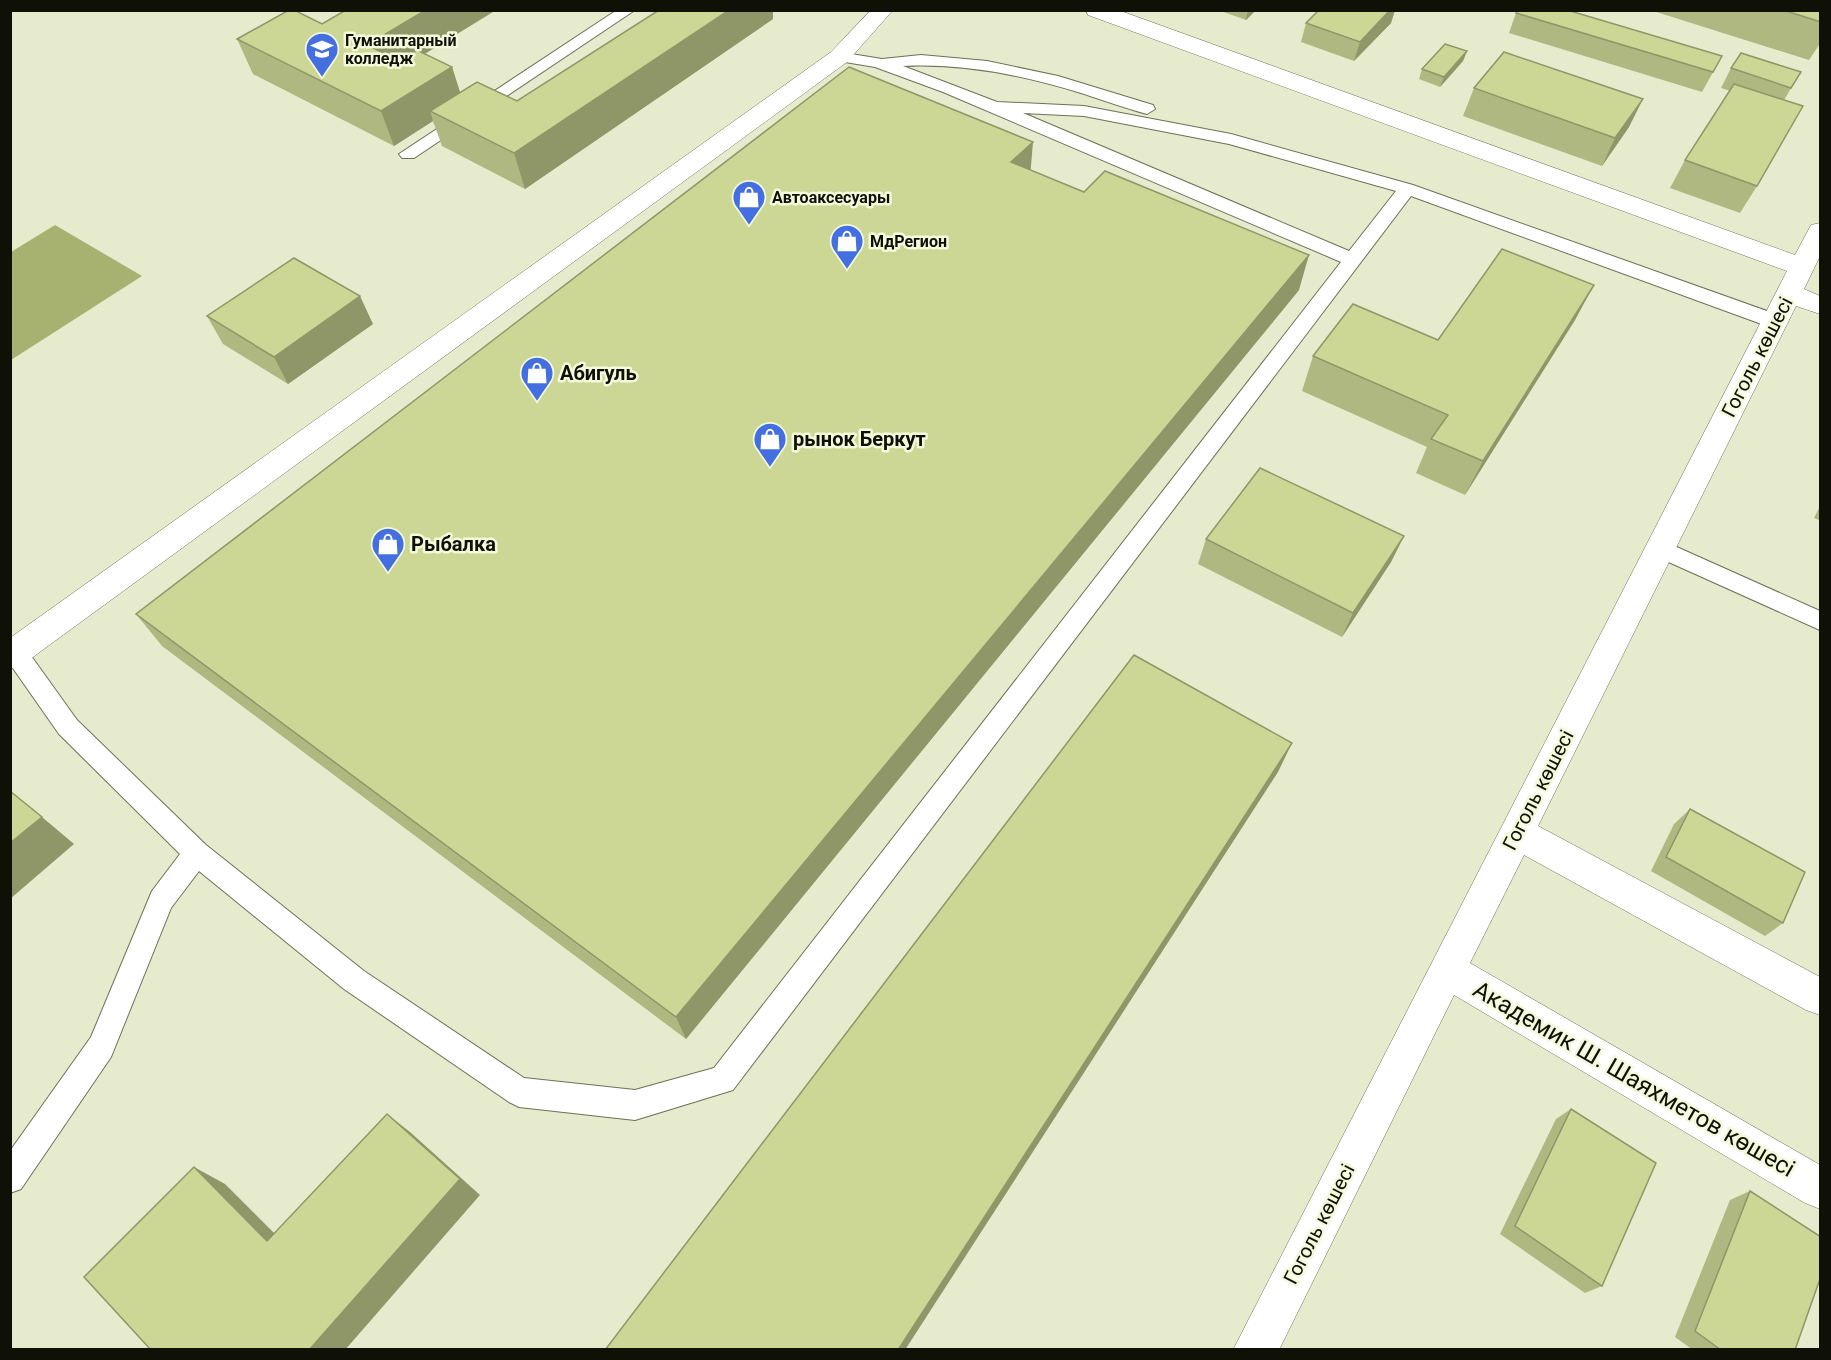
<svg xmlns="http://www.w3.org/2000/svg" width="1831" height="1360" font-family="Roboto,sans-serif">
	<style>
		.water { fill: #a7b170 }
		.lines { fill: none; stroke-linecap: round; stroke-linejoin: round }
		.service-casing { stroke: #6d7156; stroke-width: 2 }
		.minor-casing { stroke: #6d7156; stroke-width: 1 }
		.service { fill: #fff; fill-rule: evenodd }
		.minor { fill: #fff; fill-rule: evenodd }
		.wall { fill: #afb880 }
		.shaded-wall { fill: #8f9668 }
		.building { fill: #ccd695; stroke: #8f9668; stroke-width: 1.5 }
		.labels { text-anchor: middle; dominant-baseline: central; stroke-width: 5; stroke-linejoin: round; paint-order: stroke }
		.far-poi-label { font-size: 16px; font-weight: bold; fill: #0f1107; stroke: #f3f9da; text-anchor: start }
		.street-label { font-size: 20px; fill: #0f1107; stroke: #f3f9da }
		.poi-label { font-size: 20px; font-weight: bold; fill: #0f1107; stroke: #f3f9da; text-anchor: start }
		.near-street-label { font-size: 24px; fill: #0f1107; stroke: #f3f9da }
	</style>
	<rect width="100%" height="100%" fill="#e6ebcd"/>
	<path class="water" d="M 55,225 L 142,276 L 11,360 L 11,252 Z"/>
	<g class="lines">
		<g class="service-casing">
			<path id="service" d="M 617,10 L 635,10 L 414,158 L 402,158 L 399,154 Z
				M 839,52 L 882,59 L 921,55 L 987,61 L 1058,76 L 1153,105 L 1155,109 L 1147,114 C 1125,108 1103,100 1081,93 C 1023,75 963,63 903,66 L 997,102 L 1084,106 L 1231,134 L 1413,185 L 1781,316 L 1784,321 L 1781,326 L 1774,328 L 1767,326 L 1411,196 L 733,1090 L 635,1120 L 519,1107 L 509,1102 L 344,989 L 199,871 L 171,908 L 111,1057 L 21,1189 L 10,1193 L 10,1151 L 91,1037 L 152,891 L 180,854 L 59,734 L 10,664 L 10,645 L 16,643 L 24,646 L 77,720 L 206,845 L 364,971 L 524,1078 L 635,1090 L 714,1068 L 1341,262 L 943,92 L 875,67 L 833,60 L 831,57 ZM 1023,113 L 1084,116 L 1229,144 L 1396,191 L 1349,251 Z
				M 1661,540 L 1820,611 L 1820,630 L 1653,555 L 1650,549 L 1653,543 Z"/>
		</g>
		<g class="minor-casing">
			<path id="minor" d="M 871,10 L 893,10 L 847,62 L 22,665 L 10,669 L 10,638 L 831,52 Z
				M 1086,10 L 1118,10 L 1795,255 L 1811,225 L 1820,223 L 1820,256 L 1804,289 L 1820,296 L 1820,314 L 1796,306 L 1538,826 L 1820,977 L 1820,1015 L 1806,1010 L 1524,855 L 1470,963 L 1820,1165 L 1820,1209 L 1805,1203 L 1454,995 L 1279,1350 L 1233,1350 L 1787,271 L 1088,15 Z"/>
		</g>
		<use href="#service" class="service"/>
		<use href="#minor" class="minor"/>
	</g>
	<path class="wall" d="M 496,10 L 425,54 L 452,67 L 460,92 L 517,101 L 773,19 L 525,189 L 442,146 L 433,121 L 394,146 L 253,74 L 237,39 L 322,24 Z
		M 1218,10 L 1256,10 L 1246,20 Z
		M 1319,10 L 1395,10 L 1391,23 L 1354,61 L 1301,42 L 1306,23 Z
		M 1650,10 L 1821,10 L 1821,42 L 1809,60 Z
		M 1516,13 L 1722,56 L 1702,92 L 1509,33 Z
		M 1467,51 L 1463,61 L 1440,87 L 1419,79 L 1422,69 Z
		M 1731,68 L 1801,72 L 1784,100 L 1757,186 L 1740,213 L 1670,188 L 1685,160 L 1730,91 L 1721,88 Z
		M 1474,88 L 1629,127 L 1602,166 L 1463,116 Z
		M 1031,170 L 1299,290 L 686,1039 L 162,646 L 136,614 Z
		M 207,316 L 373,324 L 288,384 L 223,344 Z
		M 1575,320 L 1465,495 L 1416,473 L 1427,447 L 1302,391 L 1313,356 L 1438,340 Z
		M 1821,504 L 1821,521 L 1814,518 Z
		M 1404,536 L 1391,562 L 1342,637 L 1198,564 L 1206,539 Z
		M 1690,809 L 1783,923 L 1765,936 L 1651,871 L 1674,824 Z
		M 1571,1109 L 1602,1286 L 1585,1293 L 1500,1234 L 1556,1119 Z
		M 1750,1191 L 1795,1350 L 1693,1350 L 1675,1337 L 1730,1200 Z"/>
	<path class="shaded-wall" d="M 426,10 L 496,10 L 380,81 L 367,45 Z
		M 729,10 L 773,10 L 773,19 L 525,189 L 514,153 Z
		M 1248,10 L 1256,10 L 1246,20 Z
		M 1390,10 L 1395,10 L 1391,23 L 1354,61 L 1360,42 Z
		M 1467,51 L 1463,61 L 1440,87 L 1444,77 Z
		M 452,67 L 463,102 L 430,111 L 433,121 L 394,146 L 381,111 Z
		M 1643,99 L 1629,127 L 1602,166 L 1615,138 Z
		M 1033,142 L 1030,178 L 1011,162 Z
		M 1309,255 L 1299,290 L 686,1039 L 676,1017 Z
		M 1594,285 L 1575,320 L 1465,495 L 1483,461 Z
		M 360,296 L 373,324 L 288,384 L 274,357 Z
		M 1404,536 L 1391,562 L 1342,637 L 1353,613 Z
		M 1292,743 L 1278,772 L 905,1350 L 898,1350 Z
		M 42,817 L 74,844 L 10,899 L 10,843 Z
		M 387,1114 L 410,1132 L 480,1195 L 345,1350 L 309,1350 Z
		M 194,1167 L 225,1184 L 296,1255 L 267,1241 Z"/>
	<path class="building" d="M 289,10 L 294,10 L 322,24 L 346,10 L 426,10 L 367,45 L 399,61 L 417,50 L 452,67 L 381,111 L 237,39 Z
		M 659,10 L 729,10 L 514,153 L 430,111 L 477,82 L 517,101 Z
		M 1319,10 L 1390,10 L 1360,42 L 1306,23 Z
		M 1518,10 L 1567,10 L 1722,56 L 1713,72 L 1516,13 Z
		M 1783,10 L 1821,10 L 1821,22 Z
		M 1445,44 L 1467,51 L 1444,77 L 1422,69 Z
		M 1504,52 L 1643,99 L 1615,138 L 1474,88 Z
		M 1741,53 L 1801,72 L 1791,88 L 1731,68 Z
		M 849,67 L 1033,142 L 1011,162 L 1084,192 L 1105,171 L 1309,255 L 676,1017 L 136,614 Z
		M 1734,84 L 1803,106 L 1757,186 L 1685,160 Z
		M 1502,249 L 1594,285 L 1483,461 L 1431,439 L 1448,415 L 1313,356 L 1353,304 L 1438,340 Z
		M 294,258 L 360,296 L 274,357 L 207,316 Z
		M 1260,468 L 1404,536 L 1353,613 L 1206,539 Z
		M 1134,655 L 1292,743 L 898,1350 L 605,1350 Z
		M 10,791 L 42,817 L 10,843 Z
		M 1690,809 L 1805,872 L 1783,923 L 1666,857 Z
		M 1571,1109 L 1656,1163 L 1602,1286 L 1515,1226 Z
		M 387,1114 L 460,1179 L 309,1350 L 151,1350 L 84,1277 L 194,1167 L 267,1241 Z
		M 1750,1191 L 1821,1237 L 1821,1276 L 1795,1350 L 1721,1350 L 1695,1331 Z"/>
	<defs>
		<g id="university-pin" transform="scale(1.725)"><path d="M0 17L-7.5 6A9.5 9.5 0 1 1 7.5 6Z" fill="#436fe0" stroke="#f3f9da"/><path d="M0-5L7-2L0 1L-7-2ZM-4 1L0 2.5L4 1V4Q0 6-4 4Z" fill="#fff"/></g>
		<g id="shop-pin" transform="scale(1.725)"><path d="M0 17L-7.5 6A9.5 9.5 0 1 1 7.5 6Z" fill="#436fe0" stroke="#f3f9da"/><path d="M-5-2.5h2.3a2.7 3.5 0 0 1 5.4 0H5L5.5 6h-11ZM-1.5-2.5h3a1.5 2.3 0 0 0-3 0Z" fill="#fff"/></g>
	</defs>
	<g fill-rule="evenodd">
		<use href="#university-pin" x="322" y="49"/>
		<use href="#shop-pin" x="749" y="197"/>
		<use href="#shop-pin" x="847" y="241"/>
		<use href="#shop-pin" x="537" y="373"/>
		<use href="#shop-pin" x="770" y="439"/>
		<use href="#shop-pin" x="388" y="544"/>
	</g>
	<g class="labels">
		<g class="far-poi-label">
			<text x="345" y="40">Гуманитарный<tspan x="345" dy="18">колледж</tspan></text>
			<text x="772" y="197">Автоаксесуары</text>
			<text x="870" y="241">МдРегион</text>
		</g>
		<g class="street-label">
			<text transform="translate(1757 357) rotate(-63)">Гоголь көшесі</text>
			<text transform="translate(1538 790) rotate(-63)">Гоголь көшесі</text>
			<text transform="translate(1319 1224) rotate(-63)">Гоголь көшесі</text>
		</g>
		<g class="poi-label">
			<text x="560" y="373">Абигуль</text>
			<text x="793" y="439">рынок Беркут</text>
			<text x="411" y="544">Рыбалка</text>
		</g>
		<g class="near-street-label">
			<text transform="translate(1634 1079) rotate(30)">Академик Ш. Шаяхметов көшесі</text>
		</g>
	</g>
	<rect width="1831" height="1360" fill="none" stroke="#0f1107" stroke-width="24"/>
</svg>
